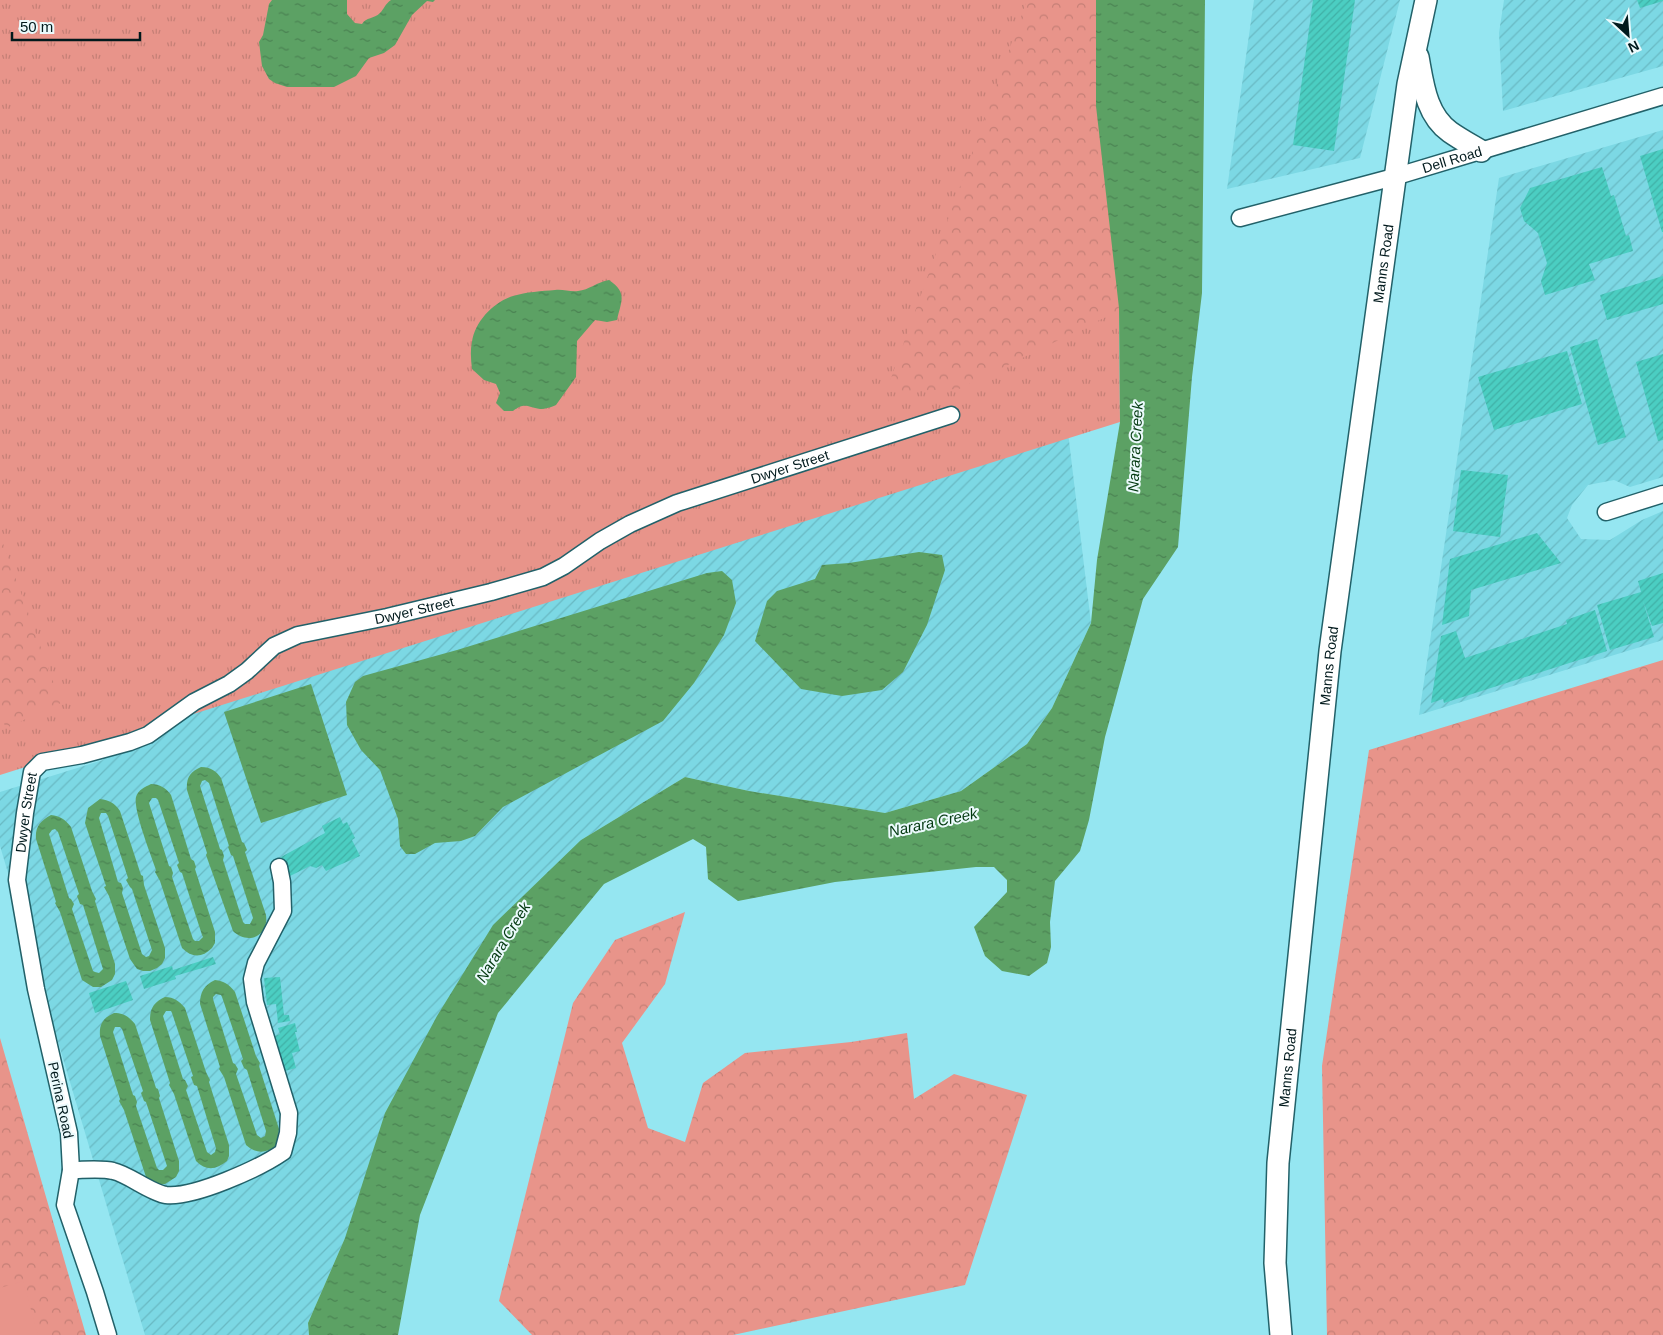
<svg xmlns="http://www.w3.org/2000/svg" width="1663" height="1335" font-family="Arial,sans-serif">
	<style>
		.industrial { fill: url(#industrial-furrows) }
		.grass { fill: url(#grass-tufts) }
		.forest { fill: url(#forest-crowns) }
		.garden { fill: #e8948a }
		.water { fill: url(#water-ripples); fill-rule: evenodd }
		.building { fill: url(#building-hatch) }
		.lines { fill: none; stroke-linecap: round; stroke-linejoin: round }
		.minor-casing { stroke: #226169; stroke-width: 19 }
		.major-casing { stroke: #226169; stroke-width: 24 }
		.minor { stroke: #fff; stroke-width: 16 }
		.major { stroke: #fff; stroke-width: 21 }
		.labels { text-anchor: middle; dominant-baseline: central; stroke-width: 4; stroke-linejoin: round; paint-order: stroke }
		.street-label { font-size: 14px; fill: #01191c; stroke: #ebfafc }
		.water-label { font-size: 15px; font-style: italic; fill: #043a11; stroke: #ebfafc }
	</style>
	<defs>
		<pattern id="industrial-furrows" width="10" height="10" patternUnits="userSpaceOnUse" patternTransform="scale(1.25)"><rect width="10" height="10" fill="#7cd8e4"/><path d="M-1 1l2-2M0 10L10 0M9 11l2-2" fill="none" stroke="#69b9c3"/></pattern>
		<pattern id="grass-tufts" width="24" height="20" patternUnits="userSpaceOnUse" patternTransform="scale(1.25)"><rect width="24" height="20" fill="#e8948a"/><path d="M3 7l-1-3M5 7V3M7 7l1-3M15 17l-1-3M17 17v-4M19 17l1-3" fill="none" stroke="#c57f76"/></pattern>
		<pattern id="forest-crowns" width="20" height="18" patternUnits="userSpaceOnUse" patternTransform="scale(1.25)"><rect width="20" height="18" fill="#e8948a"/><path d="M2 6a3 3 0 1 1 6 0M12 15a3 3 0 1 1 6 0" fill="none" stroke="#c57f76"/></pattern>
		<pattern id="water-ripples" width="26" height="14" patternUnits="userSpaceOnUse" patternTransform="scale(1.25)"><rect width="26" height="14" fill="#5ca164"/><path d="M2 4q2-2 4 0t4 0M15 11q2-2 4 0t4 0" fill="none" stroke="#4a8252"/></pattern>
		<pattern id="building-hatch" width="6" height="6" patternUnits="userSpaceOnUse" patternTransform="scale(1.25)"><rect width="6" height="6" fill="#4bcec2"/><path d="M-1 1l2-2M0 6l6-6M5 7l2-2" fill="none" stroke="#40b0a6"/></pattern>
	</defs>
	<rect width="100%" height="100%" fill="#95e6f1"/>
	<path class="industrial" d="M 1254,0 L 1400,0 L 1360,158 L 1227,189 Z
		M 1504,0 L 1663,0 L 1663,66 L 1503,111 L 1499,33 Z
		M 1663,130 L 1663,477 L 1630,487 L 1614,480 L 1588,485 L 1572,505 L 1567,518 L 1581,539 L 1610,540 L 1642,520 L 1663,511 L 1663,640 L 1419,715 L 1499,178 Z
		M 1067,424 L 1091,623 L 1052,708 L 1027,744 L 961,791 L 885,813 L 749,791 L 685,777 L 581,840 L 345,1238 L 308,1323 L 309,1335 L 145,1335 L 0,846 L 0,792 L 103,760 L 150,689 Z"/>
	<path class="grass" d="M 0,0 L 1096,0 L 1119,308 L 1120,422 L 0,775 Z"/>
	<path class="forest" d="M 1027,0 L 1097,0 L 1120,310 L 959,389 L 886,392 Z
		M 0,535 L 61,703 L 6,728 L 0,714 Z
		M 1663,660 L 1663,1335 L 1327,1335 L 1322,1066 L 1369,750 Z
		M 685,912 L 665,984 L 622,1043 L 648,1128 L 685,1142 L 703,1083 L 745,1053 L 851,1042 L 907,1033 L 914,1099 L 954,1074 L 1027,1095 L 965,1285 L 733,1335 L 532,1335 L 499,1301 L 573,1003 L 615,940 Z
		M 0,1038 L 86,1335 L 0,1335 Z"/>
	<path class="garden" d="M 23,1281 L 38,1335 L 0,1335 L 0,1288 Z"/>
	<path class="water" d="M 272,0 L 347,0 L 347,14 L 355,23 L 362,24 C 366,17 374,19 380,13 C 384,9 385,4 391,0 L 435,0 L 433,2 L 427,1 L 412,15 L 395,45 L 384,53 L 369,58 L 356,76 L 334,87 L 287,87 L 275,83 L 269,79 L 262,66 L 259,42 L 263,35 L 269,4 Z
		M 1096,0 L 1205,0 L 1202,293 L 1192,377 L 1178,547 L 1143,599 L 1105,737 L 1089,820 L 1080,851 L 1055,881 L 1050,922 L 1051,947 L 1047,963 L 1029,976 L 1002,971 L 985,956 L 974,927 L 1007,892 L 1007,880 L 994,867 L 976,867 L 835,882 L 738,901 L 708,879 L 706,847 L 693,839 L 604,884 L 498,1013 L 420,1215 L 398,1335 L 309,1335 L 308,1323 L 345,1238 L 385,1113 L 437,1016 L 493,925 L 581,840 L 685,777 L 749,791 L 885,813 L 961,791 L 1027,744 L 1052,708 L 1091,623 L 1097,560 L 1120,422 L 1119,308 L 1096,106 Z
		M 609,280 C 628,293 621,301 617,320 L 607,322 L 595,320 L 577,341 L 576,377 L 556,405 C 552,407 545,409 540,409 C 527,407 525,402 513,411 L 504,411 L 496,403 L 500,393 L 496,384 L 484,380 L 472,369 C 471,360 470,351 472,342 C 475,321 494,302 513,296 C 526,292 542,291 555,290 C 563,289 570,292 578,291 C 589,290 597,282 609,280 Z
		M 919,552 L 942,555 L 945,570 L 927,625 L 903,672 L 882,690 L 842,696 L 801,689 L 755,641 L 767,601 L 777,591 L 815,579 L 822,565 L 849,563 Z
		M 722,571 L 732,580 L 736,603 L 724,635 L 694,683 L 663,721 L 503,807 L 475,836 L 461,841 L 435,843 L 415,854 L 406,854 L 400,846 L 398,819 L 380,770 L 361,750 L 347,725 L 346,702 L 355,682 L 363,676 L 457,650 L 707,573 Z
		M 311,684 L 347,795 L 261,823 L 224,712 Z
		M 201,767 C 211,767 216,771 221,778 L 242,842 L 244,843 L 247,850 L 245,852 L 266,915 C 269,937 247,945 233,931 L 206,855 L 207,853 L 187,790 C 186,778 190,772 201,767 ZM 205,780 L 209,783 L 229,846 L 228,847 L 231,855 L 233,856 L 253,918 L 250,924 L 245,924 L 243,922 L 223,860 L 224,856 L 222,850 L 220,849 L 200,786 L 202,781 Z
		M 151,784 C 160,784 166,788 171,795 L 191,859 L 194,861 L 196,867 L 195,869 L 215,932 L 215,943 L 212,948 C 202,958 192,958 182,948 L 160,881 L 155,872 L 156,870 C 151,855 133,810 136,797 C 138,790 145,787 151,784 ZM 152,798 L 156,798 L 158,800 L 179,863 L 177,865 L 180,872 L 182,873 L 202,935 L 203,937 L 199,941 L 195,941 L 193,939 L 172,877 L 173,873 L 171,867 L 169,866 L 149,803 Z
		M 100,799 C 109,800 115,803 120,811 L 141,875 L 143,876 L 144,885 L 165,948 L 165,958 L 162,964 L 157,968 L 150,971 L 143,971 L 137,969 L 130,959 L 109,896 L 104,887 L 106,886 L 85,823 L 88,808 ZM 101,813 L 106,813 L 108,816 L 128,878 L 126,880 L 130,887 L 132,889 L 152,950 L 149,956 L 146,957 L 142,954 L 122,893 L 123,888 L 121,883 L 118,882 L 99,818 Z
		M 51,815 C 60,816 65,819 71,827 L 92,891 L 96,899 L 95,901 L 115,964 L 115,974 L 112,980 L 101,987 L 93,987 L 82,980 L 60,912 L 55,903 L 56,902 L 36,839 C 35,827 40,821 51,815 ZM 55,829 L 58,832 L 79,894 L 77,896 L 80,904 L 83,905 L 102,966 L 103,969 L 99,973 L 95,972 L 93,971 L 72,909 L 74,904 L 71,899 L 69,898 L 49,834 L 52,830 Z
		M 215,980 C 224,981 229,984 235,992 L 256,1056 L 260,1063 L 259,1066 L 279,1129 L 277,1145 C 266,1154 256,1154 246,1145 L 224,1077 L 219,1069 L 220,1067 L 200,1004 C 200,992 204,985 215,980 ZM 216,994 L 221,995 L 222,997 L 243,1059 L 241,1061 L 244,1068 L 247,1070 L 266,1131 L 265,1136 L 261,1138 L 257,1135 L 236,1074 L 238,1069 L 235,1064 L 233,1063 L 213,999 L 213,997 Z
		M 165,997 C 174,997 179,1001 185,1008 L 206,1072 L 210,1080 L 209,1082 L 229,1145 L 229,1156 L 227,1161 C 216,1170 206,1171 196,1161 L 174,1094 L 169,1085 L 170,1083 L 150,1020 C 150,1008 154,1002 165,997 ZM 166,1011 L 171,1011 L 172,1013 L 193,1076 L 191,1077 L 194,1085 L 197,1086 L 216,1148 L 215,1152 L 211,1155 L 207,1152 L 186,1090 L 188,1086 L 185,1080 L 183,1079 L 163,1016 Z
		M 114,1013 C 124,1013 129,1017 135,1024 L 156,1088 L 158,1089 L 160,1096 L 159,1098 L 179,1161 L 179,1171 L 176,1177 L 165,1184 L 157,1185 L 146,1177 L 124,1110 L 119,1101 L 120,1099 L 100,1036 C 99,1024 103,1018 114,1013 ZM 115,1027 L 120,1027 L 122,1029 L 143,1091 L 141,1093 L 144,1101 L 146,1102 L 166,1163 L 167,1166 L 163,1170 L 159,1170 L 157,1168 L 136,1106 L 137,1102 L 135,1096 L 133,1095 L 113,1032 Z"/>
	<path class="building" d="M 1313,0 L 1355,0 L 1334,151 L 1293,145 Z
		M 1637,0 L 1663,0 L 1663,1 L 1640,8 Z
		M 1663,149 L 1663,232 L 1662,232 L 1640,156 Z
		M 1602,167 L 1611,196 L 1614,195 L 1626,236 L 1629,235 L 1633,251 L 1589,264 L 1595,280 L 1545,295 L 1541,281 L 1547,263 L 1538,233 L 1524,221 L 1520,208 L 1530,188 Z
		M 1663,276 L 1663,304 L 1607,320 L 1600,295 Z
		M 1597,339 L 1626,437 L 1598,445 L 1570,347 Z
		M 1567,351 L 1582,404 L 1494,430 L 1478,377 Z
		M 1663,354 L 1663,440 L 1658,441 L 1636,362 Z
		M 1461,470 L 1508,475 L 1500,537 L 1453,531 Z
		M 1537,533 L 1561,563 L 1471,590 L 1469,616 L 1442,625 L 1450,559 Z
		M 1663,573 L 1663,623 L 1652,626 L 1643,601 L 1654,637 L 1610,650 L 1597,605 L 1641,592 L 1638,581 Z
		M 1595,610 L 1607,651 L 1444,703 L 1443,699 L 1431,703 L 1441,636 L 1456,631 L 1465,658 L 1567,624 L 1566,620 Z
		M 340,817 L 343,824 L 347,822 L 355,838 L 352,840 L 360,856 L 326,871 L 322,865 L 316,868 L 310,866 L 290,876 L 281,857 L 325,833 L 322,826 Z
		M 213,957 L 216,964 L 175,976 L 176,979 L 144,989 L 140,976 L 172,966 L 173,970 Z
		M 280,977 L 284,1015 L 289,1015 L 290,1021 L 278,1023 L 276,1004 L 267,1005 L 264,978 Z
		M 126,981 L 133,1000 L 95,1013 L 89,993 Z
		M 295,1023 L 297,1032 L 295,1032 L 300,1051 L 292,1053 L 296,1068 L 285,1071 L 275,1036 L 280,1034 L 278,1028 Z"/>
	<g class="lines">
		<g class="minor-casing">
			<g id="minor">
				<path id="s1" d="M 1240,218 L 1394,177 L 1663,96"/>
				<path d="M 1606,512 L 1663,494"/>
				<path d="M 71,1170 C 83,1170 103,1168 113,1171 C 128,1174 151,1193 166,1195 C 194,1198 260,1168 283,1152 L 288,1133 L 289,1113 L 255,1002 L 252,979 L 256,963 L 283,911 L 282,882 L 279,867"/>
				<path id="s2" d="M 108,1335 L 95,1292 L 65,1205 L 71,1170 L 69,1133 L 36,989 L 17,880 L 25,813 L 32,772 L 42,762 L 82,755 L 130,742 L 148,735 L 194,702 L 229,684 L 247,671 L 274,646 L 298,635 L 387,617 L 491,592 L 543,577 L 564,566 L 600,541 L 630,524 L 677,503 L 951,415"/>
			</g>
		</g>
		<g class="major-casing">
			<g id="major">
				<path d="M 1418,57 C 1423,84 1426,115 1450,132 C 1460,139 1471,145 1481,151"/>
				<path id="s3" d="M 1281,1335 L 1275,1263 L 1278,1163 L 1330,651 L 1408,84 L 1426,0"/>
			</g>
		</g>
		<use href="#minor" class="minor"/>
		<use href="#major" class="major"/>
	</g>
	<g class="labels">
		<g class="street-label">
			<text stroke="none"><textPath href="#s1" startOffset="220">Dell Road</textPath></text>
			<text stroke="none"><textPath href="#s3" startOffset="1078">Manns Road</textPath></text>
			<text stroke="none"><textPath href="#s2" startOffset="1406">Dwyer Street</textPath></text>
			<text stroke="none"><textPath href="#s2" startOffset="1001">Dwyer Street</textPath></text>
			<text stroke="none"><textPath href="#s3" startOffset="672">Manns Road</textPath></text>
			<text stroke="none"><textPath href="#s2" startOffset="536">Dwyer Street</textPath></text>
			<text stroke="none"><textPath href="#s3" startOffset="268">Manns Road</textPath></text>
			<text transform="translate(61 1100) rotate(78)">Perina Road</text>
		</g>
		<g class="water-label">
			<text transform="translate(1135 447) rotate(-87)">Narara Creek</text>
			<text transform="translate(933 822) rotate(-12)">Narara Creek</text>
			<text transform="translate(503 942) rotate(-59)">Narara Creek</text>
		</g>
	</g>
	<g transform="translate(1628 35) rotate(154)" stroke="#ebfafc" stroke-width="4" paint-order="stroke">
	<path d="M0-4L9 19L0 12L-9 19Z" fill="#01191c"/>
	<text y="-8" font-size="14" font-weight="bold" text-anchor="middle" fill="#01191c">N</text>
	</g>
	<path d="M12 32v8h128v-8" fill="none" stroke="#01191c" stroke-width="2.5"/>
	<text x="20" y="32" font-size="15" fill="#01191c" stroke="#ebfafc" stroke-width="4" paint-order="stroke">50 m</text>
</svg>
